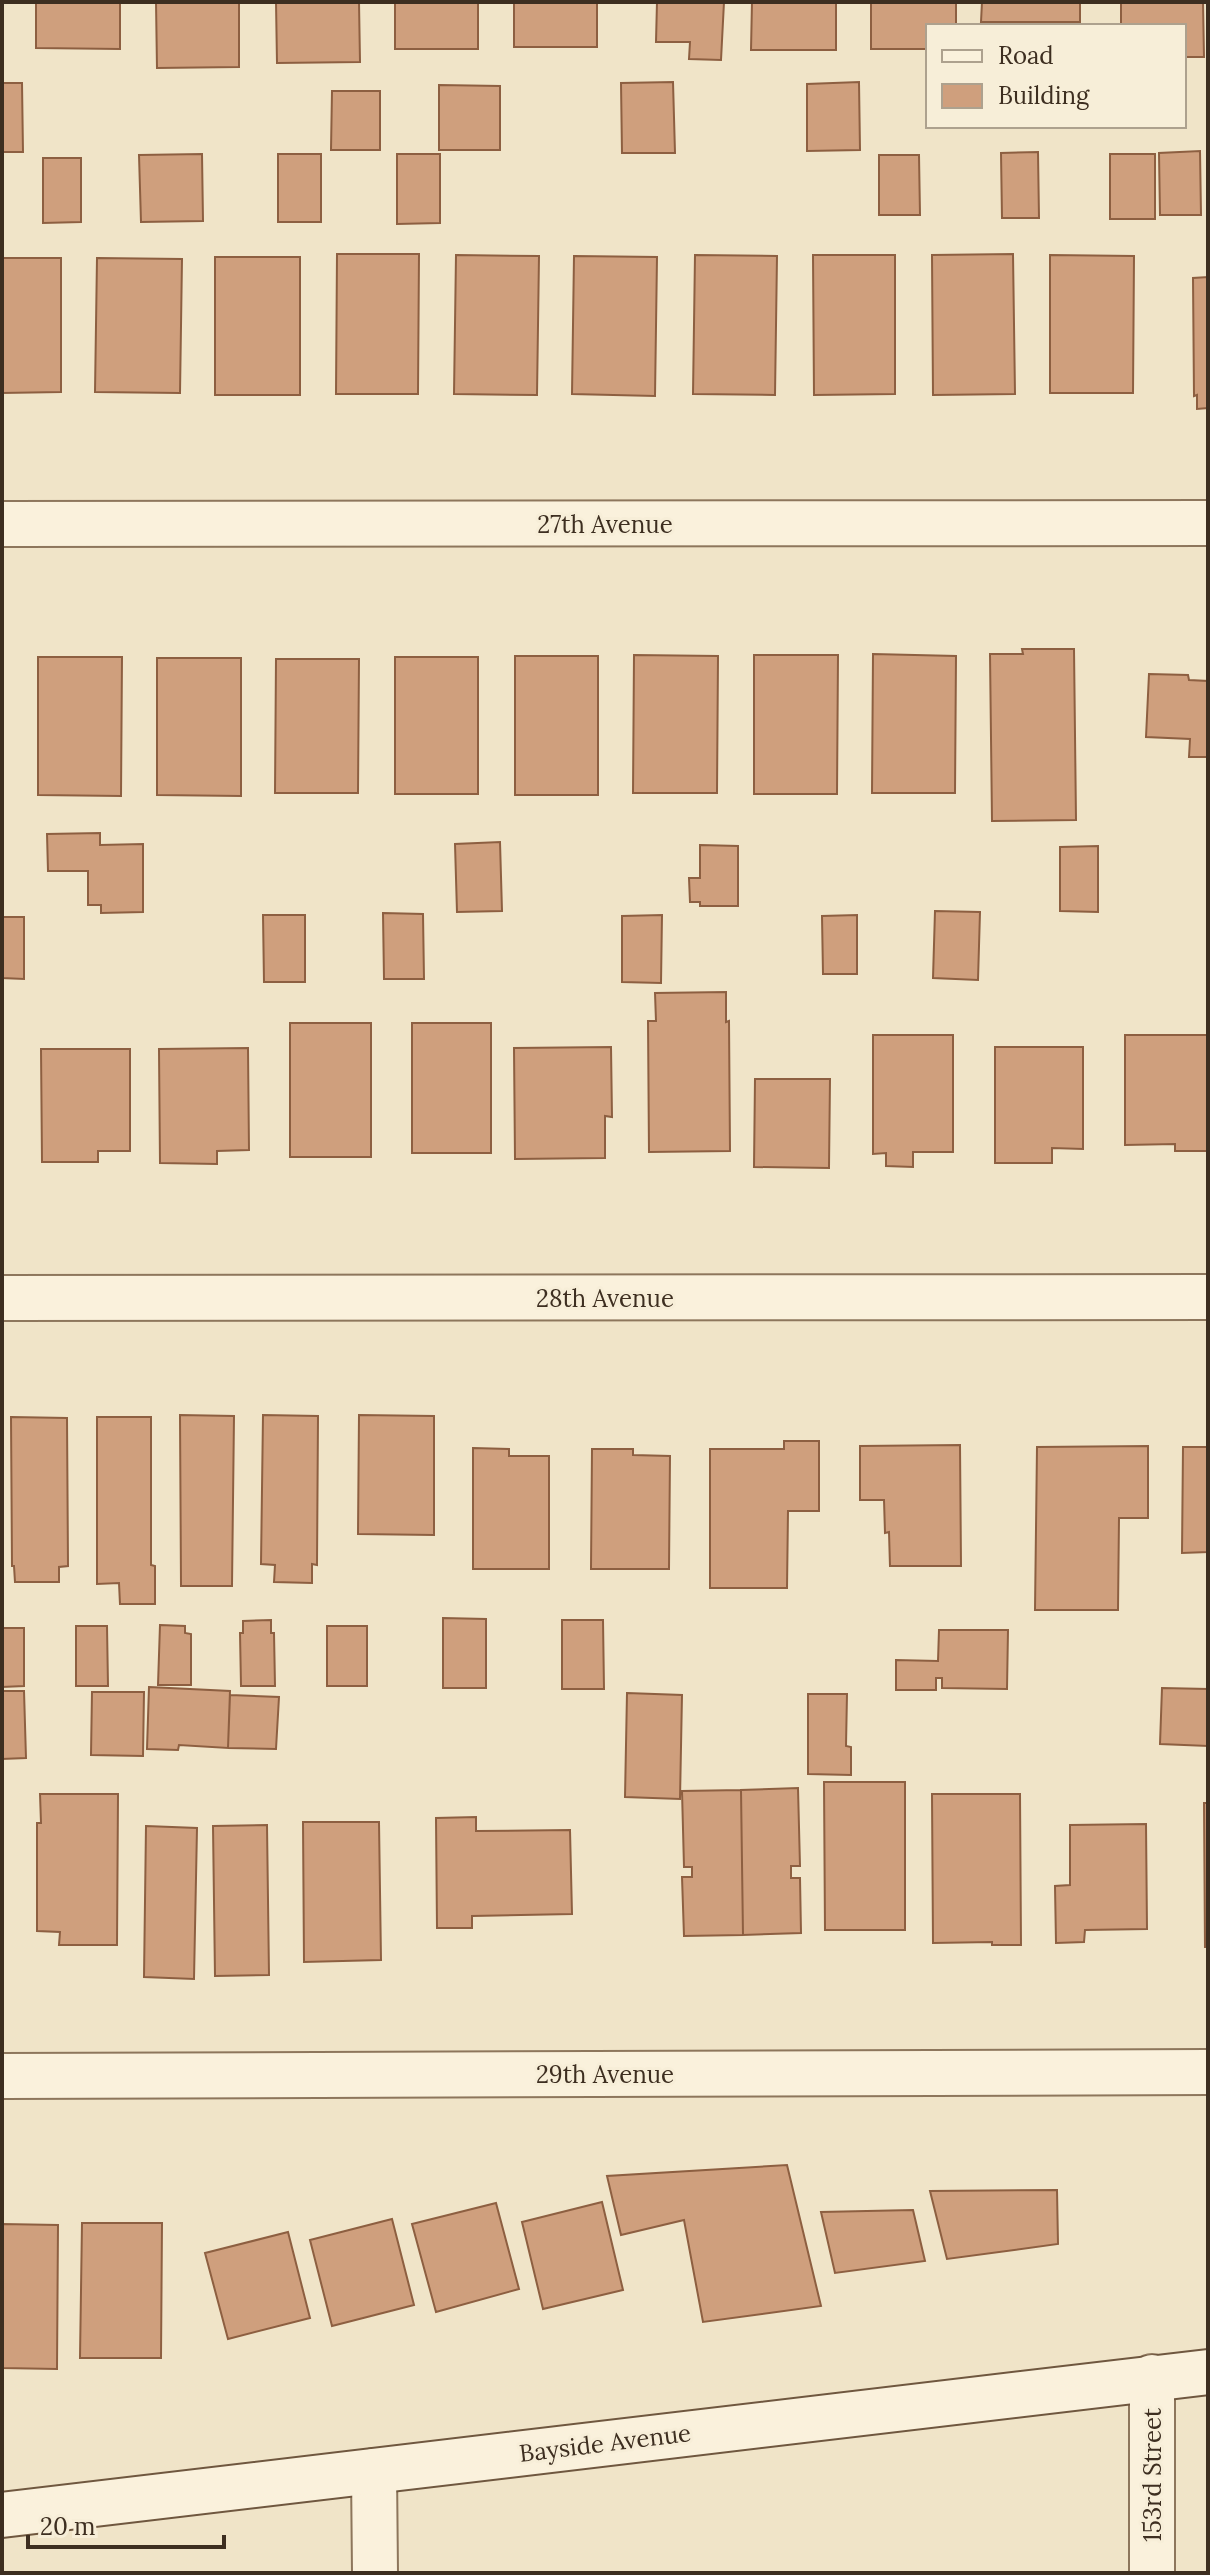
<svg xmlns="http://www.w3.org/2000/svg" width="1210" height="2575" font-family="Lora,serif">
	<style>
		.building { fill: #cf9f7d; stroke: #8d5f41; stroke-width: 2 }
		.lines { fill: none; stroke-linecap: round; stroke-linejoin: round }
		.street-casing { stroke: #8d765c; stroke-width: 48 }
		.secondary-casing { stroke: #6f573f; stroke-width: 48 }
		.street { stroke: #faf1dc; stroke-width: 44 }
		.secondary { stroke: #faf1dc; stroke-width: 44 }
		.labels { text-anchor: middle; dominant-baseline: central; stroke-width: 6; stroke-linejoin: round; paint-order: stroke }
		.street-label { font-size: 24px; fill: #3d2e20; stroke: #f7eed8 }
	</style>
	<rect width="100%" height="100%" fill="#f0e4c8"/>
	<path class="building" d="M 36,2 L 120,2 L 120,49 L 36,48 Z
		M 156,2 L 239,2 L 239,67 L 157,68 Z
		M 276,2 L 359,2 L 360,62 L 277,63 Z
		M 395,2 L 478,2 L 478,49 L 395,49 Z
		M 514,2 L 597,2 L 597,47 L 514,47 Z
		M 657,2 L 724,2 L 721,60 L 689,59 L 690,42 L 656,42 Z
		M 752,2 L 836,2 L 836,50 L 751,50 Z
		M 871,2 L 956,2 L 956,26 L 928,26 L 928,49 L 871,49 Z
		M 982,2 L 1080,2 L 1080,22 L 981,22 Z
		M 1121,2 L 1203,2 L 1204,57 L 1184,57 L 1184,26 L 1121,26 Z
		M 673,82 L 675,153 L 622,153 L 621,83 Z
		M 859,82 L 860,150 L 807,151 L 807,84 Z
		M 2,83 L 22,83 L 23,152 L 2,152 Z
		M 439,85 L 500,86 L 500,150 L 439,150 Z
		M 332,91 L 380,91 L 380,150 L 331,150 Z
		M 1200,151 L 1201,215 L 1160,215 L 1159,153 Z
		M 1038,152 L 1039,218 L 1002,218 L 1001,153 Z
		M 202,154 L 203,221 L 141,222 L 139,155 Z
		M 278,154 L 321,154 L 321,222 L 278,222 Z
		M 397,154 L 440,154 L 440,223 L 397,224 Z
		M 1110,154 L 1155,154 L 1155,219 L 1110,219 Z
		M 879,155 L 919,155 L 920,215 L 879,215 Z
		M 43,158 L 81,158 L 81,222 L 43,223 Z
		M 337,254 L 419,254 L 418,394 L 336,394 Z
		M 1013,254 L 1015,394 L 933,395 L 932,255 Z
		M 456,255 L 539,256 L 537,395 L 454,394 Z
		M 695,255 L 777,256 L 775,395 L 693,394 Z
		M 813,255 L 895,255 L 895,394 L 814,395 Z
		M 1050,255 L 1134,256 L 1133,393 L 1050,393 Z
		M 574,256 L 657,257 L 655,396 L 572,394 Z
		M 215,257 L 300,257 L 300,395 L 215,395 Z
		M 2,258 L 61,258 L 61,392 L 2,393 Z
		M 97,258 L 182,259 L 180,393 L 95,392 Z
		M 1208,277 L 1208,408 L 1197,409 L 1197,395 L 1194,396 L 1193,278 Z
		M 1022,649 L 1074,649 L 1076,820 L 992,821 L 990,654 L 1023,654 Z
		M 873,654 L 956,656 L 955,793 L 872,793 Z
		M 634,655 L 718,656 L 717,793 L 633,793 Z
		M 754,655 L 838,655 L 837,794 L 754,794 Z
		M 515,656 L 598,656 L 598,795 L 515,795 Z
		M 38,657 L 122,657 L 121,796 L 38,795 Z
		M 395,657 L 478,657 L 478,794 L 395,794 Z
		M 157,658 L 241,658 L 241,796 L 157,795 Z
		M 276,659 L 359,659 L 358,793 L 275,793 Z
		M 1149,674 L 1188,675 L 1189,680 L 1208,681 L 1208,757 L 1189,757 L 1190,739 L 1146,737 Z
		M 100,833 L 100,845 L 143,844 L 143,912 L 101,913 L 101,905 L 88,905 L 88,871 L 48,871 L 47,834 Z
		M 500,842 L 502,911 L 457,912 L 455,844 Z
		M 700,845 L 738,846 L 738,906 L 700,906 L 700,902 L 690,902 L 689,878 L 700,878 Z
		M 1098,846 L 1098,912 L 1060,911 L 1060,847 Z
		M 935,911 L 980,912 L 978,980 L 933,978 Z
		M 383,913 L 423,914 L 424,979 L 384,979 Z
		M 263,915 L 305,915 L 305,982 L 264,982 Z
		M 662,915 L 661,983 L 622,982 L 622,916 Z
		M 857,915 L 857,974 L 823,974 L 822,916 Z
		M 2,917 L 24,917 L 24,979 L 2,978 Z
		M 726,992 L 726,1022 L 729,1021 L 730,1151 L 649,1152 L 648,1021 L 656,1021 L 655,993 Z
		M 290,1023 L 371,1023 L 371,1157 L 290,1157 Z
		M 412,1023 L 491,1023 L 491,1153 L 412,1153 Z
		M 873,1035 L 953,1035 L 953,1152 L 913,1152 L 913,1167 L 886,1166 L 886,1153 L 873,1154 Z
		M 1125,1035 L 1208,1035 L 1208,1151 L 1175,1151 L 1175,1144 L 1125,1145 Z
		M 611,1047 L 612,1117 L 605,1116 L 605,1158 L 515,1159 L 514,1048 Z
		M 995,1047 L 1083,1047 L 1083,1149 L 1052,1148 L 1052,1163 L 995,1163 Z
		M 248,1048 L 249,1150 L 217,1151 L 217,1164 L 160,1163 L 159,1049 Z
		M 41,1049 L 130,1049 L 130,1151 L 98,1151 L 98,1162 L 42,1162 Z
		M 755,1079 L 830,1079 L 829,1168 L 754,1167 Z
		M 180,1415 L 234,1416 L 232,1586 L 181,1586 Z
		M 263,1415 L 318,1416 L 317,1565 L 312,1564 L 312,1583 L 274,1582 L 275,1565 L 261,1564 Z
		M 359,1415 L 434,1416 L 434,1535 L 358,1534 Z
		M 11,1417 L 67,1418 L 68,1566 L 59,1567 L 59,1582 L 15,1582 L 14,1566 L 12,1566 Z
		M 97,1417 L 151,1417 L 151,1565 L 155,1566 L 155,1604 L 120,1604 L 119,1583 L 97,1584 Z
		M 784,1441 L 819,1441 L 819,1511 L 788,1511 L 787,1588 L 710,1588 L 710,1449 L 784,1449 Z
		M 960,1445 L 961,1566 L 890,1566 L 889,1532 L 885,1533 L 884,1500 L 860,1500 L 860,1446 Z
		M 1148,1446 L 1148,1518 L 1119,1518 L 1118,1610 L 1035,1610 L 1037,1447 Z
		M 1183,1447 L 1208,1447 L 1208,1552 L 1182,1553 Z
		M 473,1448 L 509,1449 L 509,1456 L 549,1456 L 549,1569 L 473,1569 Z
		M 592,1449 L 633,1449 L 633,1455 L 670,1456 L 669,1569 L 591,1569 Z
		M 443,1618 L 486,1619 L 486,1688 L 443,1688 Z
		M 271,1620 L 271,1633 L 274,1633 L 275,1686 L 241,1686 L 240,1633 L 243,1633 L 243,1621 Z
		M 562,1620 L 603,1620 L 604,1689 L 562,1689 Z
		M 160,1625 L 185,1626 L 185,1633 L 191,1634 L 191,1685 L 158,1685 Z
		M 76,1626 L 107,1626 L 108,1686 L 76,1686 Z
		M 327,1626 L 367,1626 L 367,1686 L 327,1686 Z
		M 2,1628 L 24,1628 L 24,1686 L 2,1687 Z
		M 939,1630 L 1008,1630 L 1007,1689 L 942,1688 L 942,1678 L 936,1678 L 936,1690 L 896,1690 L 896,1660 L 938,1661 Z
		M 149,1687 L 230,1691 L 228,1748 L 179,1745 L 178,1750 L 147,1749 Z
		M 1162,1688 L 1208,1689 L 1208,1746 L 1160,1744 Z
		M 2,1691 L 24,1691 L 26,1758 L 2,1759 Z
		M 92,1692 L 144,1692 L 143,1756 L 91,1755 Z
		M 627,1693 L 682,1695 L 680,1799 L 625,1797 Z
		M 808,1694 L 847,1694 L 846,1746 L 851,1747 L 851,1775 L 808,1774 Z
		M 230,1695 L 279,1697 L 276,1749 L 228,1748 Z
		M 824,1782 L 905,1782 L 905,1930 L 825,1930 Z
		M 798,1788 L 800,1866 L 791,1866 L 791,1878 L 800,1878 L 801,1933 L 743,1935 L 741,1790 Z
		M 741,1790 L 743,1935 L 684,1936 L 682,1877 L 692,1877 L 692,1867 L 684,1867 L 682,1791 Z
		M 40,1794 L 118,1794 L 117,1945 L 59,1945 L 60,1932 L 37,1931 L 37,1823 L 41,1823 Z
		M 932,1794 L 1020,1794 L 1021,1945 L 992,1945 L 992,1942 L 933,1943 Z
		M 1204,1803 L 1208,1803 L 1208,1947 L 1205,1947 Z
		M 476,1817 L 476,1831 L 570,1830 L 572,1914 L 472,1916 L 472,1928 L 437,1928 L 436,1818 Z
		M 303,1822 L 379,1822 L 381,1960 L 304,1962 Z
		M 1146,1824 L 1147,1929 L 1085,1930 L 1084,1942 L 1056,1943 L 1055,1886 L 1070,1885 L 1070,1825 Z
		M 267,1825 L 269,1975 L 215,1976 L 213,1826 Z
		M 146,1826 L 197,1828 L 194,1979 L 144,1977 Z
		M 787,2165 L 821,2306 L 703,2322 L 684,2220 L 621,2235 L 607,2176 Z
		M 1057,2190 L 1058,2244 L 947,2259 L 930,2191 Z
		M 602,2202 L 623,2290 L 543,2309 L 522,2222 Z
		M 496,2203 L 519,2289 L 436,2312 L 412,2224 Z
		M 913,2210 L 925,2261 L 835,2273 L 821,2212 Z
		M 392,2219 L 414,2305 L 332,2326 L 310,2240 Z
		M 82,2223 L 162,2223 L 161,2358 L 80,2358 Z
		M 2,2224 L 58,2225 L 57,2369 L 2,2368 Z
		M 288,2232 L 310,2318 L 228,2339 L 205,2253 Z"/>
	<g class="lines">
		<g class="street-casing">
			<path id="street" d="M 2,524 L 1208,523
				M 2,1298 L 1208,1297
				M 2,2076 L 1208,2072
				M 1152,2377 L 1152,2573
				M 374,2471 L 375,2573"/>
		</g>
		<g class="secondary-casing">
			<path id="secondary" d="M 2,2515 L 1208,2372"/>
		</g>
		<use href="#street" class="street"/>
		<use href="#secondary" class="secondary"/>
	</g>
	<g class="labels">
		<g class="street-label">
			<text x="605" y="524">27th Avenue</text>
			<text x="605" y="1298">28th Avenue</text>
			<text x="605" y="2074">29th Avenue</text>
			<text transform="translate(605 2443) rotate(-7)">Bayside Avenue</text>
			<text transform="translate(1152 2475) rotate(-90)">153rd Street</text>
		</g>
	</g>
	<rect width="1210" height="2575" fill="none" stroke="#3d2e20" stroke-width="8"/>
	<rect x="926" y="24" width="260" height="104" fill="#f7eed8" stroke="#ada18e" stroke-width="2"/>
	<rect x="942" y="50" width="40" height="12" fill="#faf1dc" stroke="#ada18e" stroke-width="2"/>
	<text x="998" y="64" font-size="24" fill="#3d2e20">Road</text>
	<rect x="942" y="84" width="40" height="24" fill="#cf9f7d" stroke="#ada18e" stroke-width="2"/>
	<text x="998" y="104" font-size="24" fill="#3d2e20">Building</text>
	<path d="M28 2535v12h196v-12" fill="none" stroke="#3d2e20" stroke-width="4"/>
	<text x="40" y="2535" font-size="24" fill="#3d2e20" stroke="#f7eed8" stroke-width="6" paint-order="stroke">20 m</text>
</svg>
